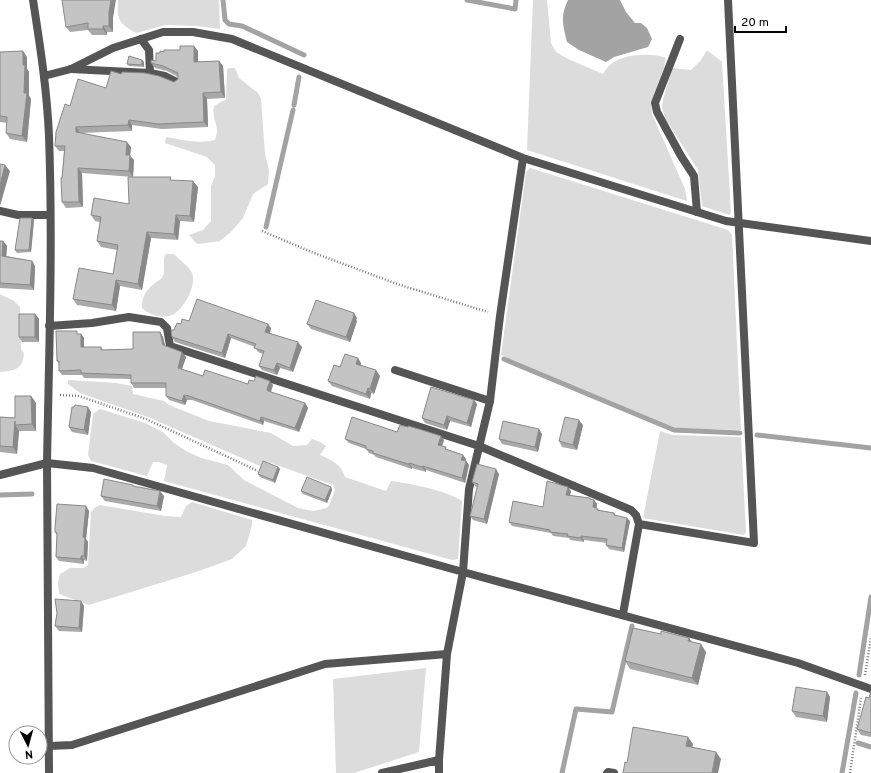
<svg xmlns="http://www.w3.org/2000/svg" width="871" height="773" font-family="Overpass,sans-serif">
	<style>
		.green { fill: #dcdcdc }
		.water { fill: #a3a3a3 }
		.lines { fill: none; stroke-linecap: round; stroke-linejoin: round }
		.stream { stroke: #a3a3a3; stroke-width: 5 }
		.path { stroke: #777; stroke-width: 2.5; stroke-dasharray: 1 2; stroke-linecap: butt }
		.service { stroke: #555; stroke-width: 8 }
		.minor { stroke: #555; stroke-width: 8 }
		.tertiary { stroke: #555; stroke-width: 8 }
		.wall { fill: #a9a9a9 }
		.shaded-wall { fill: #898989 }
		.building { fill: #c4c4c4; stroke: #898989 }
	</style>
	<rect width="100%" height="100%" fill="#fff"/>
	<path class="green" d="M 118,0 L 219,0 L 220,29 L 197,26 L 166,25 L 136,33 C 118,23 117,19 118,0 Z
		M 533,0 L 547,0 L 551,43 L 556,52 L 568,59 L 603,74 C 605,71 608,66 611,64 C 622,54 653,52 666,58 L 664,68 L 651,102 L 652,114 L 685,189 L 687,201 L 527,150 Z
		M 707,50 L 722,62 L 731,213 L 729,215 L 702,206 L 698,170 L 665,118 L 662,107 L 663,100 L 672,68 L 691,70 L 701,60 Z
		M 229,68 L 235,68 L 239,78 L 258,93 L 261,99 L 265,154 L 269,170 L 268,184 L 253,194 L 243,218 L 231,232 L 220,241 L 198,244 L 195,242 L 189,235 L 203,230 L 211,221 L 211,186 L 215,176 L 215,165 L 207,157 L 165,143 L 166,137 C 182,140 200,144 215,140 C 221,124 211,121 214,106 L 221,102 L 226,100 L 227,70 Z
		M 530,168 L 728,230 L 732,235 L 741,430 L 675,428 L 501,355 L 526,172 Z
		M 166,254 L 174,254 C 179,260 189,266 192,273 C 197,285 184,308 174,314 C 165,320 149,315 142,308 C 142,297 145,291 154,284 C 156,282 160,280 162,278 C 167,271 161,261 166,254 Z
		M 0,294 L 14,301 L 20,307 L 21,349 L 24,353 C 23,369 15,371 0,372 Z
		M 68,380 L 116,383 L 132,386 L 133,394 L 164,401 L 169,405 L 209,421 L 271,433 L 293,446 L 307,445 L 312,439 L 320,442 L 326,446 L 320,455 C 333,461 340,463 345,477 L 386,491 L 391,481 C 412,484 445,490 462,501 L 458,559 L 452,560 L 164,481 L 167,465 L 159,462 L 153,462 L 147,476 L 91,461 L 88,455 L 93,414 L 100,409 L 145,423 L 163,432 L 174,443 L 186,451 L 201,458 L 228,465 L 244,480 L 298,508 L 313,511 L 326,508 L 329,506 L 335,490 L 333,485 L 268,462 L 263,462 L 260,466 L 148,417 L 80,393 L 68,384 Z
		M 660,431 L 672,435 L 741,437 L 746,532 L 744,535 L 643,518 Z
		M 192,502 L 252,520 L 252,525 L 246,546 L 232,559 L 196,572 L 89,605 L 59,594 L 58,583 L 60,574 L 70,568 L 84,568 L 88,565 L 91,512 L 94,508 L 100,505 L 165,516 L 181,517 L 186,506 Z
		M 426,668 L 419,752 L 354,773 L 336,773 L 333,679 Z"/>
	<path class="water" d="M 568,0 L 620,0 L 626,12 L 635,23 L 641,23 L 647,28 L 652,39 L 648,47 L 614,57 L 606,62 L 579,50 L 567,42 C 563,24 560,17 568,0 Z"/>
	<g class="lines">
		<path class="stream" d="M 223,0 L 225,20 L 229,24 L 242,26 L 304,55
			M 467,0 L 515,9 L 516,0
			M 294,105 L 299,77
			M 266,227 L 293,110
			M 504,359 L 674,430 L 740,433
			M 757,435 L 871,448
			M 0,495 L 32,494
			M 859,675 L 871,597
			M 858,743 L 871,747
			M 562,773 L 576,709 L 612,712 L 632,626
			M 842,773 L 856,693"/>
		<path class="path" d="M 262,231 L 314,253 L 400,285 L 488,312
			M 60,395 L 79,396 L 146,419 L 258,471
			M 865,675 L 871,638
			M 850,773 L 861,698"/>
		<path class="service" d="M 141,39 L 149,50 L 150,73
			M 680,39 L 655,103 L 657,112 L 681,156 L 694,176 L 697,212
			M 71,69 L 150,73 L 165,76 L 177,82
			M 395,370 L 490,401
			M 607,773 L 608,772 L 614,773"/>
		<path class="minor" d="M 33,0 C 40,45 47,90 49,136 C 53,244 49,354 47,463
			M 44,76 L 71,69 L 113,48 L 163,32 L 193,32 L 232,39 L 523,158 L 726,221 L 871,241
			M 0,211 L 18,215 L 50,215
			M 49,326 L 92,323 L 129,317 L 161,322 L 167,328 L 170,346 L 479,446 L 631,510 L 636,515 L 639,524
			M 0,475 L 47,463 L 93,468 L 463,572 L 798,663 L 871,689
			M 623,614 L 639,524 L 754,543 L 728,0
			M 49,746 L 72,745 L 325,664 L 447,654
			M 382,773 L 439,760
			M 439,773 L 439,760 L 447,654 L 463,572 L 469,489 L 490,401 L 500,316 L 523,158"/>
		<path class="tertiary" d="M 47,463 L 49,773"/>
	</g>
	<path class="wall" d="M 113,18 L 113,32 L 107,32 L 107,35 L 92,35 L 88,30 L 70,32 L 66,27 Z
		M 194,46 L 198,51 L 198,62 L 219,61 L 223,66 L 225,98 L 207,99 L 208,127 L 162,129 L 132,125 L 132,131 L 80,133 L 131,147 L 130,156 L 134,160 L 133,177 L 82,173 L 83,207 L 66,208 L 62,202 L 62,178 L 64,151 L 59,151 L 55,146 L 70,106 L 106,88 L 121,74 L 174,82 L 178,79 L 178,77 L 167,71 L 155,68 L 151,63 L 156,61 L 160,53 L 164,52 L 180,50 Z
		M 0,52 L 27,57 L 27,69 L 29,72 L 29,96 L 31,99 L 27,142 L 10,139 L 6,133 L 7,123 L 0,122 Z
		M 144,62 L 144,67 L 129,66 L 127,64 Z
		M 173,180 L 198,187 L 194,222 L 180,221 L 178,240 L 151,238 L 142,290 L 120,286 L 116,311 L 77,305 L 73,299 L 113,274 L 117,250 L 101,247 L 97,241 L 100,222 L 95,221 L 91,215 L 129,204 Z
		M 32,218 L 34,220 L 31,252 L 17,253 L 15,250 Z
		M 0,241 L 3,241 L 7,246 L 6,256 L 32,261 L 35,266 L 34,290 L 0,288 Z
		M 35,314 L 39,319 L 39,342 L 22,342 L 19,337 Z
		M 357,318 L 356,320 L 357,321 L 350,342 L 311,329 L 307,324 Z
		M 189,321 L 271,328 L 270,333 L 302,347 L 293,372 L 280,368 L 277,375 L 262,370 L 259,366 L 263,354 L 258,352 L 255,347 L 231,338 L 225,358 L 175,342 L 172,337 L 174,330 Z
		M 160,332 L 163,337 L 165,346 L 186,357 L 182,369 L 203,376 L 248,384 L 254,381 L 273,385 L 271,392 L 305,403 L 308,408 L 299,432 L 264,421 L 263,425 L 192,400 L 187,400 L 185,405 L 169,400 L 166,396 L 166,388 L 134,388 L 131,383 L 131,379 L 84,378 L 82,375 L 62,375 L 59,371 L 59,364 L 57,361 L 79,334 L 81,334 L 84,338 L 84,347 L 101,347 L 103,350 L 133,349 Z
		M 361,363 L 361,365 L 380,376 L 374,394 L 371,393 L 370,399 L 332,386 L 328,381 L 340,367 Z
		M 31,396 L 36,403 L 36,431 L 19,431 L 17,454 L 0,452 L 0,417 L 15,418 Z
		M 474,400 L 477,404 L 471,427 L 450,421 L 447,430 L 425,423 L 422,418 Z
		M 91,412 L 88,435 L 72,432 L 69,427 Z
		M 583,425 L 577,450 L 562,447 L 559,441 Z
		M 408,427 L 444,440 L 442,446 L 447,449 L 463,455 L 466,459 L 466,461 L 469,465 L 465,483 L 426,470 L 426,472 L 412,468 L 412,469 L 376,457 L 374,455 L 369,453 L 366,449 L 349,443 L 345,439 L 397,432 Z
		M 542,434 L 538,452 L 502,444 L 499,439 Z
		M 278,467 L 280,469 L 275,483 L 260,477 L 258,474 Z
		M 499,474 L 487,524 L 473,520 L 470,516 L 477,487 L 475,486 L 472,482 Z
		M 331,487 L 332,490 L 327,503 L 303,494 L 301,491 Z
		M 571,491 L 570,495 L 594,500 L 597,504 L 596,508 L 597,508 L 599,510 L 614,513 L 616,515 L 630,521 L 624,552 L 609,549 L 606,545 L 607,543 L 584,540 L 584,542 L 570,540 L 569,538 L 553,536 L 551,533 L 512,526 L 509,522 L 543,507 Z
		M 101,496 L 164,496 L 161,511 L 105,501 Z
		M 89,511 L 86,539 L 88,542 L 87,561 L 84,560 L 84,564 L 59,561 L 56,557 L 57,535 L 55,532 Z
		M 81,601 L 84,606 L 82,632 L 59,631 L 55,626 L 57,613 Z
		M 661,634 L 689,638 L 692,642 L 706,652 L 698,685 L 630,669 L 625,661 Z
		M 871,691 L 871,737 L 861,735 L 857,729 Z
		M 827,692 L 830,697 L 827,722 L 796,717 L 792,711 Z"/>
	<path class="shaded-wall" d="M 111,0 L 116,0 L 113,18 L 113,32 L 109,26 L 109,12 Z
		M 103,26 L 107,32 L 107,35 L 103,29 Z
		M 194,46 L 198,51 L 198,68 L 194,62 Z
		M 23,51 L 27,57 L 27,69 L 29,72 L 29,96 L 31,99 L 27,142 L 22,136 L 24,93 L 23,65 Z
		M 142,60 L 144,62 L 144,67 L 142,65 Z
		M 219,61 L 223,66 L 225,98 L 221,92 Z
		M 203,93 L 207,99 L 208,127 L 204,122 Z
		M 129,120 L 132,125 L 132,131 L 128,125 Z
		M 76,127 L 80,133 L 76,132 Z
		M 127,142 L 131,147 L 130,156 L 134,160 L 133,177 L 129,171 L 126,155 Z
		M 5,165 L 10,171 L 0,206 L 0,185 Z
		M 78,168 L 82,173 L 83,207 L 79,202 Z
		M 193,181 L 198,187 L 194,222 L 190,216 Z
		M 176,215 L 180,221 L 178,240 L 174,234 Z
		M 32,218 L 34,220 L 31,252 L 29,250 Z
		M 147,232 L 151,238 L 142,290 L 138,284 Z
		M 3,241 L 7,246 L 6,261 L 2,256 Z
		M 32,261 L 35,266 L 34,290 L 30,285 Z
		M 116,280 L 120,286 L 116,311 L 112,305 Z
		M 354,313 L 357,318 L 356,320 L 357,321 L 350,342 L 346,337 Z
		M 35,314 L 39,319 L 39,342 L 35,337 Z
		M 268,324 L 271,328 L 269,336 L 265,332 Z
		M 160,332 L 163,337 L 166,350 L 163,345 Z
		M 81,334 L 84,338 L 84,352 L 81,347 Z
		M 228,334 L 231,338 L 225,358 L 222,353 Z
		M 298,342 L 302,347 L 293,372 L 290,368 Z
		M 182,352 L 186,357 L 181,372 L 178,368 Z
		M 358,358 L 361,363 L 360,369 L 356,364 Z
		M 277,363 L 280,368 L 277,375 L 274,370 Z
		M 376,370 L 380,376 L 374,394 L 370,389 Z
		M 270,381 L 273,385 L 270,394 L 267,389 Z
		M 368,388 L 371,393 L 370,399 L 366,394 Z
		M 184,395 L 187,400 L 185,405 L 182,401 Z
		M 31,396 L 36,403 L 36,431 L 32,424 Z
		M 474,400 L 477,404 L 471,427 L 467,423 Z
		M 305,403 L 308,408 L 299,432 L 295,428 Z
		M 88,407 L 91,412 L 88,435 L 84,430 Z
		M 447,416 L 450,421 L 447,430 L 444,425 Z
		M 261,417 L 264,421 L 263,425 L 260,421 Z
		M 579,420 L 583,425 L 577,450 L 573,445 Z
		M 15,421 L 15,425 L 19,431 L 17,454 L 13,447 Z
		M 539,429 L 542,434 L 538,452 L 535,447 Z
		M 441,436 L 444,440 L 441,449 L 438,445 Z
		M 463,455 L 466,459 L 465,464 L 461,460 Z
		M 466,461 L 469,465 L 465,483 L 462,478 Z
		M 409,463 L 412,468 L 412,469 L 408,464 Z
		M 423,466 L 426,470 L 426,472 L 422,467 Z
		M 278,467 L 280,469 L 275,483 L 273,480 Z
		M 496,469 L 499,474 L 487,524 L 484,519 Z
		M 331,487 L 332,490 L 327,503 L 325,500 Z
		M 568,487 L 571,491 L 569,499 L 566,495 Z
		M 160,491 L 164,496 L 161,511 L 157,506 Z
		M 594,500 L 597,504 L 596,511 L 593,507 Z
		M 86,506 L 89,511 L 86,539 L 88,542 L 87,561 L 84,556 L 83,537 Z
		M 627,518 L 630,521 L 624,552 L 622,548 Z
		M 581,536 L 584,540 L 584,542 L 581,538 Z
		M 81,556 L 84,560 L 84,564 L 81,559 Z
		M 81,601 L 84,606 L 82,632 L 79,628 Z
		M 689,638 L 694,645 L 688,641 Z
		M 701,644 L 706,652 L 698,685 L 692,678 Z
		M 827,692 L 830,697 L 827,722 L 823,716 Z
		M 688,737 L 693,744 L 691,753 L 686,746 Z
		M 716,752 L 721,759 L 718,773 L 712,773 Z"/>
	<path class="building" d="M 62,0 L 111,0 L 109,12 L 109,26 L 103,26 L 103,29 L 88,29 L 88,23 L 66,27 Z
		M 180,46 L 194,46 L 194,62 L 219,61 L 221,92 L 203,93 L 204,122 L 158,124 L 129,120 L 128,125 L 76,127 L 76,132 L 127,142 L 126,155 L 130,155 L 129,171 L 78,168 L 79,202 L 62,202 L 61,178 L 62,178 L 65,146 L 55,146 L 56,132 L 65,104 L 70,106 L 78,79 L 106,88 L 111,71 L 121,74 L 122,72 L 145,73 L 159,76 L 174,82 L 178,79 L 178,73 L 163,66 L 151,63 L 151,60 L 156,61 L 156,53 L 160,53 L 160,51 L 164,52 L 164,50 L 180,50 Z
		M 23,51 L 23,65 L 25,65 L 24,93 L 27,93 L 22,136 L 6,133 L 7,117 L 0,116 L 0,52 Z
		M 129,56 L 142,60 L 142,65 L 127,64 Z
		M 0,164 L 5,165 L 0,185 Z
		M 128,177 L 171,177 L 170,180 L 193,181 L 190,216 L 176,215 L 174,234 L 147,232 L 138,284 L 116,280 L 112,305 L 73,299 L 79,268 L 113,274 L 118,245 L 97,241 L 101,217 L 91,215 L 94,198 L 129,204 Z
		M 20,218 L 32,218 L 29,250 L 15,250 Z
		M 0,241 L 3,241 L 2,256 L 32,261 L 30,285 L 0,283 Z
		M 197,299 L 268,324 L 265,332 L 298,342 L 290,368 L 277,363 L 274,370 L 259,366 L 264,351 L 254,348 L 256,344 L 228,334 L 222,353 L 172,337 L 171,332 L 172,330 L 174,330 L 177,323 L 181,324 L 182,319 L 189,321 Z
		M 316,300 L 354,313 L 353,316 L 354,316 L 346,337 L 307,324 Z
		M 19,314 L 35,314 L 35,337 L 19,337 Z
		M 56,331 L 77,331 L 77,334 L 81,334 L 81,347 L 101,347 L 101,350 L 133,349 L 133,332 L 160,332 L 163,345 L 182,352 L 178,368 L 203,376 L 205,370 L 248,384 L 249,380 L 254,381 L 256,376 L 270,381 L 267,389 L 268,391 L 305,403 L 295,428 L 261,417 L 260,421 L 189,396 L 184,395 L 182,401 L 166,396 L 166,383 L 131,383 L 131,375 L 81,373 L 81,370 L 59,371 L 59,361 L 57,361 Z
		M 345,354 L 358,358 L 356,364 L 376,370 L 370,389 L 368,388 L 366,394 L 328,381 L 334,365 L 340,367 Z
		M 431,387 L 474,400 L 467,423 L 447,416 L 444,425 L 422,418 Z
		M 15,396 L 31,396 L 32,424 L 15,425 L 15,421 L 13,447 L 0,446 L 0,417 L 15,418 Z
		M 75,405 L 88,407 L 84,430 L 69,427 L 72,407 L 74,407 Z
		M 352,417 L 397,432 L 400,425 L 408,427 L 408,426 L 419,429 L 441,436 L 438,445 L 446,447 L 445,449 L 463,455 L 461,460 L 466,461 L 462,478 L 423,466 L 422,467 L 409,463 L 408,464 L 373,453 L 373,451 L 366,449 L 366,446 L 345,439 Z
		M 565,417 L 579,420 L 573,445 L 559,441 Z
		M 503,421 L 539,429 L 535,447 L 499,439 Z
		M 263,461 L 278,467 L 273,480 L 258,474 Z
		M 477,464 L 496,469 L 484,519 L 470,516 L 478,484 L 472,482 Z
		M 307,477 L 331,487 L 325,500 L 301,491 Z
		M 104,479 L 133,485 L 133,486 L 160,491 L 157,506 L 101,496 Z
		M 547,481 L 568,487 L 566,495 L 590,498 L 590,499 L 594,500 L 593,507 L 597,508 L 597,510 L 614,513 L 614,515 L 627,518 L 622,548 L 606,545 L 607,539 L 581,536 L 581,538 L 567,536 L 568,534 L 550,532 L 550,530 L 509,522 L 513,501 L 543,507 Z
		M 57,504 L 86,506 L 83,537 L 85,538 L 84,556 L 81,556 L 81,559 L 56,557 L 57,533 L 55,532 L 55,528 Z
		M 55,599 L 81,601 L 79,628 L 55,626 L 57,613 Z
		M 633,628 L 661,634 L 661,631 L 689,638 L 688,641 L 701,644 L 692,678 L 625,661 Z
		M 796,687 L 827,692 L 823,716 L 792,711 Z
		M 871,691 L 871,733 L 857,729 L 866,697 L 869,698 Z
		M 633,727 L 688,737 L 686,746 L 716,752 L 712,773 L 623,773 L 625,762 L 627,763 Z"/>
	<g transform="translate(28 745) rotate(174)"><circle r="19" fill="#ffffff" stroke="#999999"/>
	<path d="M0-3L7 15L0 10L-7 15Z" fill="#000000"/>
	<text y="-6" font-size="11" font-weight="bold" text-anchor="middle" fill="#000000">N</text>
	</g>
	<path d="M735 26v6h51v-6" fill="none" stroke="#000000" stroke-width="2"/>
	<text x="741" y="26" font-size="12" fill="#000000" stroke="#ffffff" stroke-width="3" paint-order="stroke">20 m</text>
</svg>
